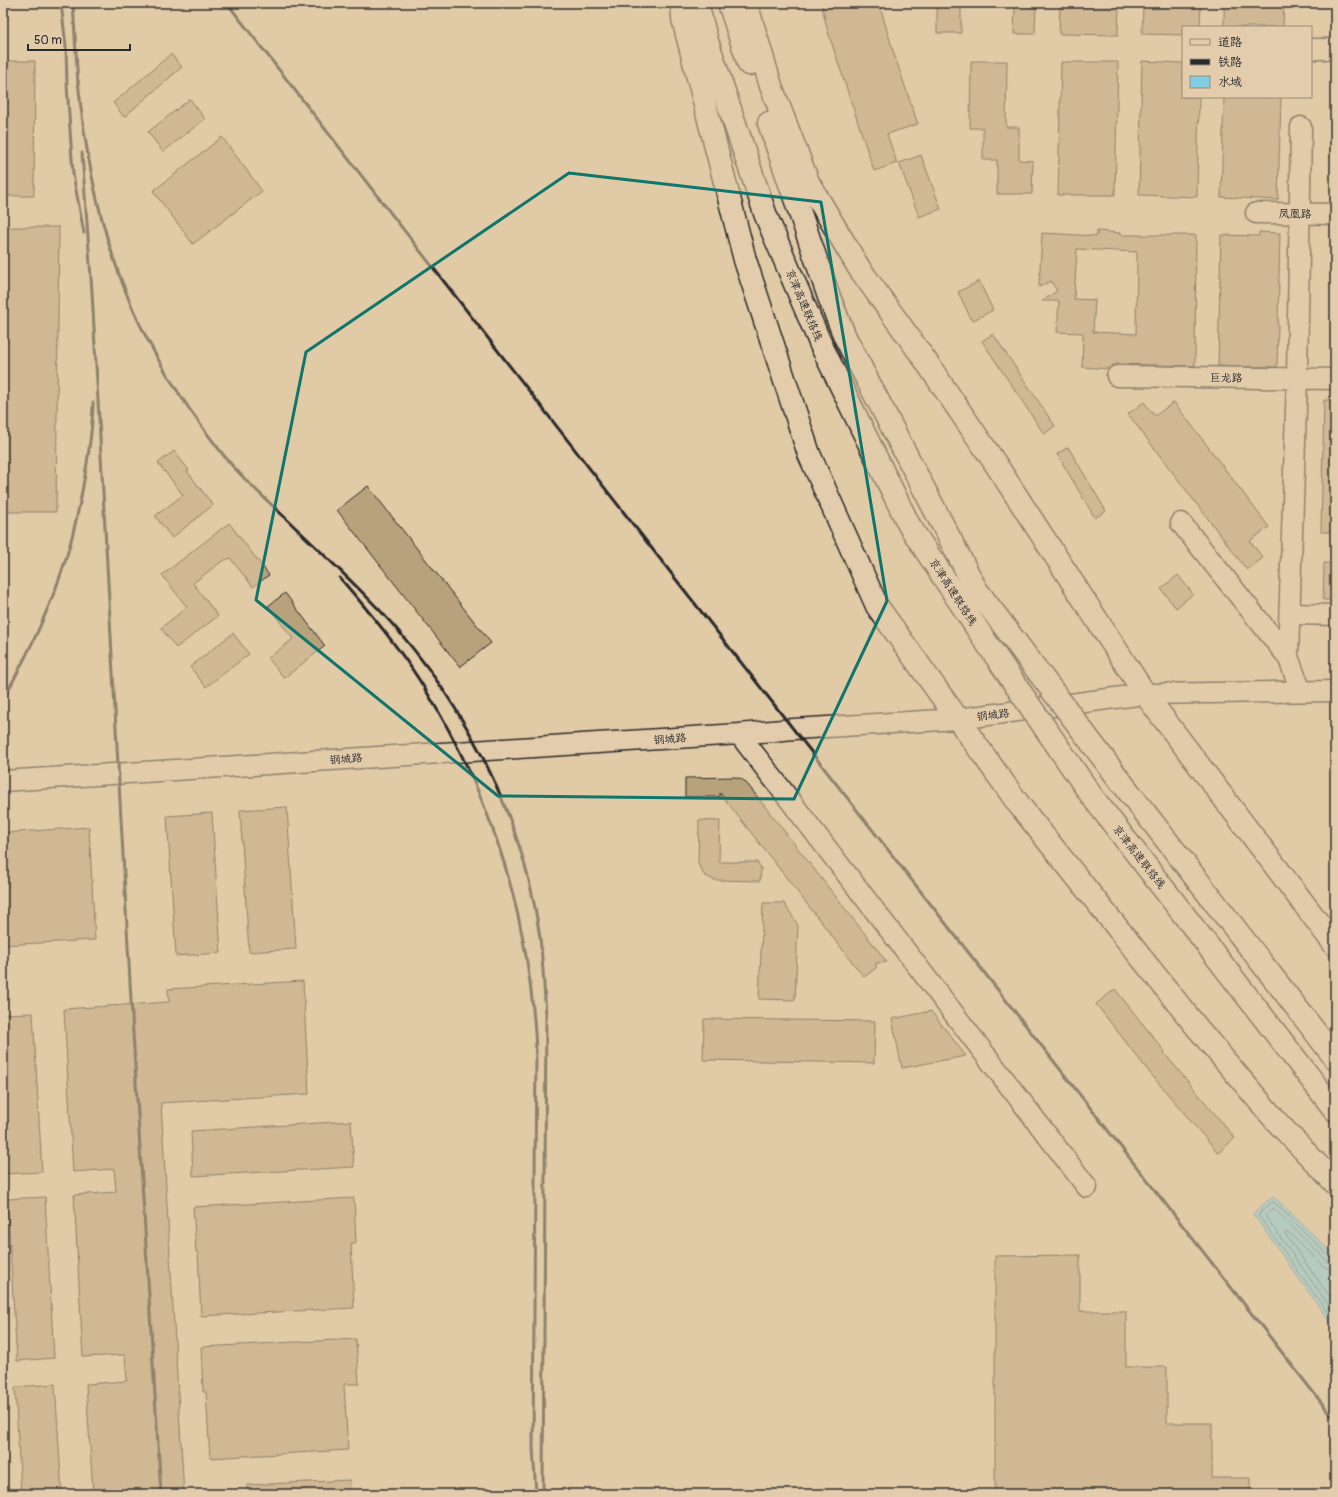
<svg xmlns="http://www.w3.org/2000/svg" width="1338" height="1497" font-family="Pangolin,'LXGW WenKai TC',sans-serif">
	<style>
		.water { fill: #81cde1; stroke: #5f8c98 }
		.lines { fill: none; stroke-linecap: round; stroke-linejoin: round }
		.shore { stroke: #4d6c74; stroke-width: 1 }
		.building { fill: #b8a27c; stroke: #2b2b2b; fill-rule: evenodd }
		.minor-casing { stroke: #2b2b2b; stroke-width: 23 }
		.highway-casing { stroke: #2b2b2b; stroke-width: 25 }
		.minor { stroke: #e3ccac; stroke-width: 20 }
		.highway { stroke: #e3ccac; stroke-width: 22 }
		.rail { stroke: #2b2b2b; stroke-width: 3 }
		.highway-bridge-casing { stroke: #2b2b2b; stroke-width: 25; stroke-linecap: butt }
		.highway-bridge { stroke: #e3ccac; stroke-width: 22 }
		.marked { fill: none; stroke: #0f766e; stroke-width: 3; stroke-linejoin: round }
		.labels { text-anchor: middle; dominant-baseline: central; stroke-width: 3; stroke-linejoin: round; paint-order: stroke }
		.street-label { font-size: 11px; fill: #2b2b2b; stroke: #e3ccac }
	</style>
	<rect width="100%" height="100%" fill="#e1caa6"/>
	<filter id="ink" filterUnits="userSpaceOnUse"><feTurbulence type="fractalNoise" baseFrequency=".025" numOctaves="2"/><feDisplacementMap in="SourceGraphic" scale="8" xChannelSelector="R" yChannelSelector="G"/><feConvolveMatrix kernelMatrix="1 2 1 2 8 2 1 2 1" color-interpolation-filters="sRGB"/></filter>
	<g filter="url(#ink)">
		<path class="water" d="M 1273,1196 L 1335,1256 L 1335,1329 L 1253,1214 Z"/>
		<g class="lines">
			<path class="shore" d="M 1335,1259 L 1331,1258 L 1274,1202 L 1272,1202 L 1259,1214 L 1259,1216 L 1335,1323
				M 1335,1264 L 1327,1261 L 1274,1209 L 1272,1209 L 1266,1215 L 1266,1217 L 1335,1314
				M 1335,1270 L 1329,1269 L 1323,1266 L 1288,1232 L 1285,1232 L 1285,1234 L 1335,1304"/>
		</g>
		<path class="building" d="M 821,3 L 879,3 L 894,54 L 918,124 L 887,134 L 897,163 L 874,171 L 828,32 Z
			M 937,3 L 961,3 L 961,33 L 937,33 Z
			M 1015,3 L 1036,3 L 1035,34 L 1014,34 Z
			M 1060,3 L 1119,3 L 1118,35 L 1059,34 Z
			M 1143,3 L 1201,3 L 1200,27 L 1183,27 L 1183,35 L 1142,34 Z
			M 1224,3 L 1284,3 L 1283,27 L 1224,27 Z
			M 171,54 L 182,67 L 124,117 L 113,103 Z
			M 3,61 L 35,61 L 34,196 L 3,196 Z
			M 971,61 L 1007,61 L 1006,127 L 1019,127 L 1019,160 L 1033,161 L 1032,194 L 997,194 L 997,160 L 983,160 L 983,128 L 970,128 Z
			M 1142,61 L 1183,63 L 1183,97 L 1199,97 L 1197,197 L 1139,195 Z
			M 1061,62 L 1118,62 L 1115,195 L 1058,195 Z
			M 1224,97 L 1281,97 L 1278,200 L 1221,197 Z
			M 190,99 L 205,119 L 163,152 L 148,132 Z
			M 222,137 L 262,191 L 193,244 L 153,191 Z
			M 921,155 L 941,209 L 919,217 L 899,163 Z
			M 3,227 L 59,227 L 56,512 L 3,512 Z
			M 1097,231 L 1120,233 L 1120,235 L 1196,235 L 1195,366 L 1117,364 L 1112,366 L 1109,369 L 1082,367 L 1083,333 L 1057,332 L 1059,301 L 1042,301 L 1057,291 L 1051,281 L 1039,287 L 1042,233 L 1097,236 ZM 1077,249 L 1137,252 L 1136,334 L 1093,332 L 1095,300 L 1074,299 Z
			M 1259,232 L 1280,233 L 1277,367 L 1218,366 L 1221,235 L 1259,236 Z
			M 979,281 L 993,310 L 972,321 L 958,292 Z
			M 993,334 L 1055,426 L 1044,434 L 982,341 Z
			M 1324,400 L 1335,400 L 1335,532 L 1321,532 Z
			M 1144,402 L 1155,416 L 1174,402 L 1269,527 L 1250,541 L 1263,558 L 1247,570 L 1128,414 Z
			M 1068,447 L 1106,511 L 1095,518 L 1057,454 Z
			M 174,451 L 189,470 L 187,471 L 213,505 L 172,538 L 155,516 L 183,495 L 158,463 Z
			M 368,486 L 491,643 L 460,667 L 337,510 Z
			M 229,523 L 269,575 L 253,587 L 230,558 L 221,562 L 193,583 L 218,616 L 176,648 L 161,628 L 187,607 L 162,575 Z
			M 1324,563 L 1335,563 L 1335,600 L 1323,600 Z
			M 1178,575 L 1193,594 L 1176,608 L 1161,589 Z
			M 285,593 L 325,646 L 284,678 L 268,658 L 293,639 L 268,606 Z
			M 233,633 L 249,654 L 206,687 L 190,667 Z
			M 734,777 L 742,779 L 748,785 L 887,962 L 876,963 L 876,968 L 864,977 L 720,793 L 720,797 L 685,797 L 685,778 Z
			M 287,807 L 296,949 L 249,952 L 240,810 Z
			M 212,813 L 221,953 L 176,956 L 167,816 Z
			M 699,820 L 720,821 L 719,862 L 757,862 L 761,868 L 760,881 L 714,880 L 704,875 L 698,864 Z
			M 89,827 L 95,940 L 3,945 L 3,833 Z
			M 763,903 L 784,903 L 798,925 L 795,1000 L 759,999 Z
			M 303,981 L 309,1094 L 161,1103 L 184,1494 L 93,1494 L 86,1384 L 127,1381 L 125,1355 L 83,1357 L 74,1195 L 116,1192 L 114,1169 L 73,1172 L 64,1009 L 169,1002 L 168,989 Z
			M 1115,989 L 1165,1052 L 1164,1053 L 1235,1138 L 1218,1153 L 1150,1073 L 1096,1004 Z
			M 931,1011 L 966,1056 L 902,1068 L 892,1019 Z
			M 33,1013 L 42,1172 L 3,1174 L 3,1014 Z
			M 704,1019 L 875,1021 L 874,1063 L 703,1060 Z
			M 351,1121 L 354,1167 L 193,1176 L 191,1131 Z
			M 45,1197 L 54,1358 L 17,1361 L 7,1199 Z
			M 354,1198 L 356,1243 L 351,1243 L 354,1308 L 201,1316 L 198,1252 L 196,1252 L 193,1207 Z
			M 1080,1255 L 1080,1311 L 1126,1311 L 1126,1367 L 1167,1367 L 1167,1423 L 1212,1423 L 1212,1478 L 1251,1478 L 1251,1494 L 995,1494 L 995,1256 Z
			M 356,1339 L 359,1384 L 344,1384 L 348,1450 L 210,1458 L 206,1392 L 203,1392 L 201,1347 Z
			M 55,1384 L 62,1494 L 21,1494 L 15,1387 Z
			M 350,1480 L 351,1494 L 247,1494 L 247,1485 Z"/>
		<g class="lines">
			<g class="minor-casing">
				<path id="minor" d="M 1311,49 L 1335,49
					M 1256,213 L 1335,214
					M 1117,376 L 1335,379
					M 1181,523 L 1288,657 L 1301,691
					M 1291,614 L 1335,615
					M 1288,657 L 1297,379 L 1301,127
					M 739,734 L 1087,1187
					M 3,781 L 739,734 L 794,729 L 958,719 L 1145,694 L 1335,691"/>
			</g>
			<g class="highway-casing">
				<path id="highway" d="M 682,3 L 683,19 L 745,260 L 809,454 L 877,606 L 1020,806 L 1195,1025 L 1276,1121 L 1335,1183
					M 697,3 L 706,38 L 766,216 L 821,345
					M 729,3 L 749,64
					M 746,3 L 771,86 L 808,182 L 859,268 L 923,357 L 995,463 L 1145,694 L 1335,945
					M 769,123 L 829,297 L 845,337
					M 1303,1016 L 1335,1058
					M 1277,1035 L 1335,1110"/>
			</g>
			<use href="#minor" class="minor"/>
			<use href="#highway" class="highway"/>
			<path class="rail" d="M 61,3 L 66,46 L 67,85 L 73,174 L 84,233
				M 73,3 L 78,85
				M 227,3 L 678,582 L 1335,1420
				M 78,80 C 85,155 100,230 129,300 C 151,353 183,403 218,448 C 234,470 254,488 274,507 C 303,535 334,564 363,593 C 456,685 522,808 540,938 C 543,963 544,988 546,1014 L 543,1494
				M 82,153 L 92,292 L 131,1000 L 161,1494
				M 340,578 C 372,615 403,652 428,694 C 495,804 530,921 536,1050 L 533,1448 L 536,1494
				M 3,700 C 28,653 52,606 67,555 C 76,525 82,494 87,463 C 90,443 93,422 93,402"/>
			<g class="highway-bridge-casing">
				<path id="highway-bridge" d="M 845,337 L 976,589 L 1115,774 L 1303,1016
					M 821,345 L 909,525 L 986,642 L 1091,795 L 1277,1035"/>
			</g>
			<use href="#highway-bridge" class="highway-bridge"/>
		</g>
	</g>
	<path d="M0 0H1338V1497H0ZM 569,173 L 821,202 L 887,601 L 794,799 L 498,796 L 256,600 L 306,352 Z" fill="#e1caa6" fill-opacity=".55" fill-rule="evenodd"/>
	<path class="marked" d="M 569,173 L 821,202 L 887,601 L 794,799 L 498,796 L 256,600 L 306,352 Z"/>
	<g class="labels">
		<g class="street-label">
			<text transform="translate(1295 214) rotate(1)">凤凰路</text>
			<text transform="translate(804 305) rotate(67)">京津高速联络线</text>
			<text transform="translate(1226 378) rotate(1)">巨龙路</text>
			<text transform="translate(953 592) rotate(57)">京津高速联络线</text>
			<text transform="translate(993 715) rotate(-7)">钢城路</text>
			<text transform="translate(670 739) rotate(-4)">钢城路</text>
			<text transform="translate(346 759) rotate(-4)">钢城路</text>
			<text transform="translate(1139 857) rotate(52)">京津高速联络线</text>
		</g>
	</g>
	<rect width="1338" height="1497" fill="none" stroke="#e3ccac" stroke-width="16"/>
	<rect x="8" y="8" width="1322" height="1481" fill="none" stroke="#2b2b2b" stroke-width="1.5" filter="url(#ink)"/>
	<rect x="1182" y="26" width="130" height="72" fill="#e3ccac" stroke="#998c78"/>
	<rect x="1190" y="39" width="20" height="6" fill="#e3ccac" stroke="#998c78"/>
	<text x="1218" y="46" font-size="12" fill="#2b2b2b">道路</text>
	<rect x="1190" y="59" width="20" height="6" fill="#2b2b2b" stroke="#998c78"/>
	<text x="1218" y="66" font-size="12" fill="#2b2b2b">铁路</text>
	<rect x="1190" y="76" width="20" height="12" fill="#81cde1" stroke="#998c78"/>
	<text x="1218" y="86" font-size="12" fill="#2b2b2b">水域</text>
	<path d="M28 44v6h102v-6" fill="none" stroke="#2b2b2b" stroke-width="2"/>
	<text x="34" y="44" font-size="12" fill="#2b2b2b" stroke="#e3ccac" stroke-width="3" paint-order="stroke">50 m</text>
</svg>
